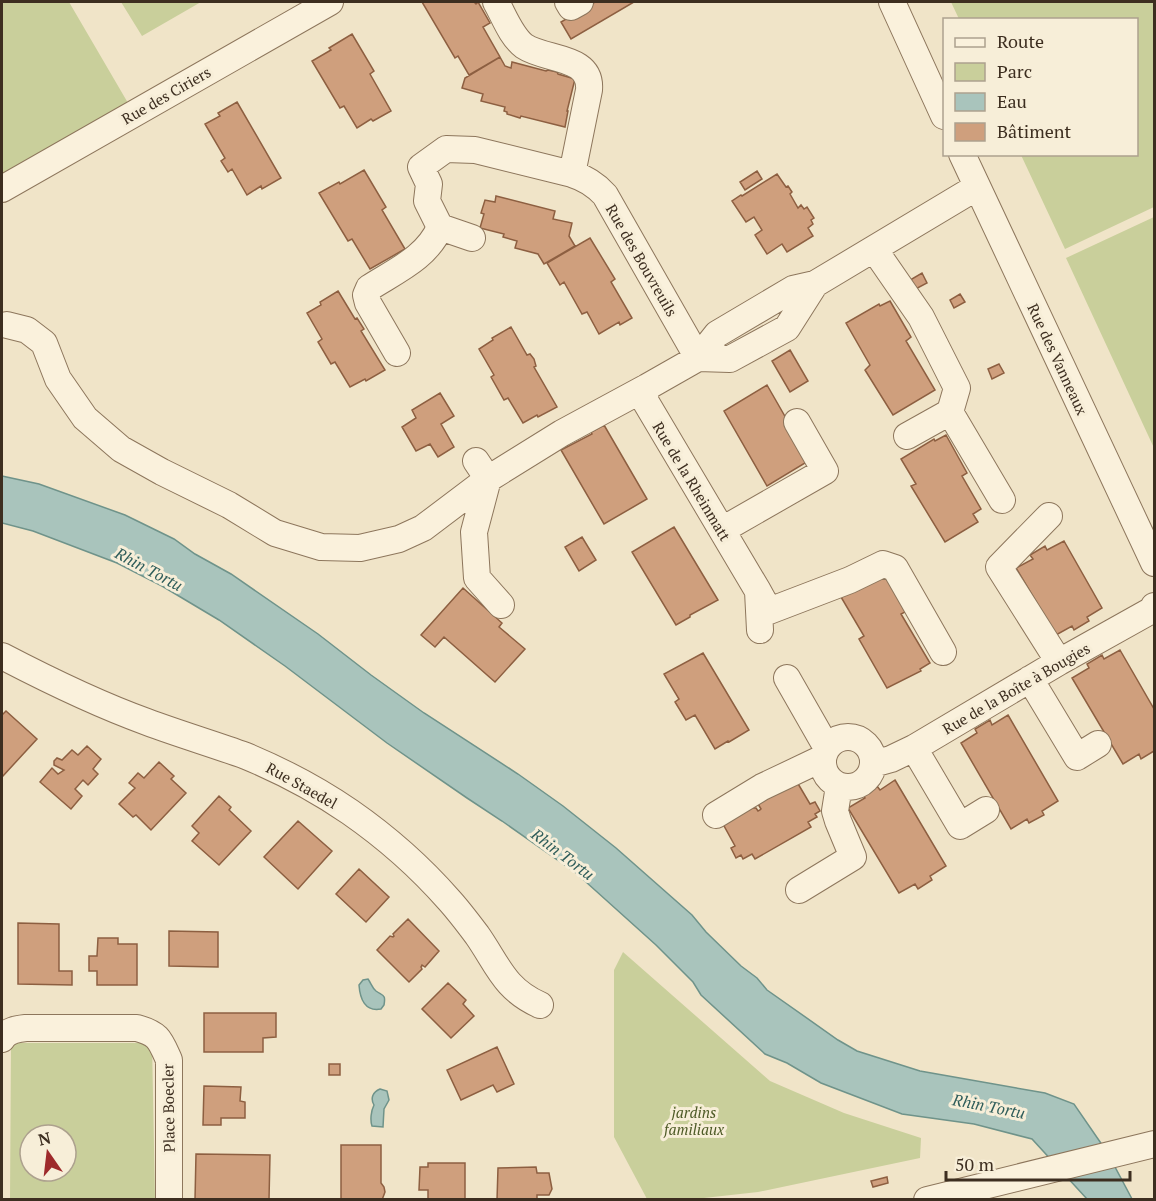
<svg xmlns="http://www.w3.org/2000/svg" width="1156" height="1201" font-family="'PT Serif',serif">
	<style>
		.green { fill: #c9cf9b; fill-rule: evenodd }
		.water { fill: #a9c4bc; stroke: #6f938a; stroke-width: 1.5 }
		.building { fill: #cf9f7d; stroke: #8d5f41; stroke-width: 1.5 }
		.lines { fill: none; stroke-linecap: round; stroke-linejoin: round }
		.minor-casing { stroke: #8d765c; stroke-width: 28 }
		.minor { stroke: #faf1dc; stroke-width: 26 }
		.labels { text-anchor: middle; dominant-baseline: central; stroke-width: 6; stroke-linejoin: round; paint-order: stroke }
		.street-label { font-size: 15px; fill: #3d2e20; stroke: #f7eed8 }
		.park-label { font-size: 15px; font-style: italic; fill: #4d5a26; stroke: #f7eed8 }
		.water-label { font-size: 16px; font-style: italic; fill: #2f5d5a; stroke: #f7eed8 }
	</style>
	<rect width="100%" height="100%" fill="#f0e4c8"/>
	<path class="green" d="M 2,2 L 69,2 L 128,103 L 2,177 Z
		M 121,2 L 201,2 L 142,36 Z
		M 951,2 L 1154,2 L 1154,207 L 1065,249 L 1021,155 L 1136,154 L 1136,20 L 959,19 Z
		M 1154,217 L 1154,448 L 1066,258 Z
		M 623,952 L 770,1081 L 844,1113 L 921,1138 L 920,1158 L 758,1192 L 695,1199 L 647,1199 L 614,1137 L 614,970 Z
		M 11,1043 L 152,1043 L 155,1199 L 10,1200 ZM 30,1135 L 66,1135 L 66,1171 L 30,1171 Z"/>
	<path class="water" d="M 2,476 L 39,484 L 125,515 L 174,539 L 195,554 L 231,574 L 318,634 L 371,675 L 424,713 L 518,774 L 563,806 L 616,848 L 692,915 L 706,932 L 741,966 L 757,978 L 767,990 L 838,1040 L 857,1051 L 920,1071 L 1045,1093 L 1074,1104 L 1107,1152 L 1132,1199 L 1087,1199 L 1032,1139 L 974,1124 L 902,1114 L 821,1083 L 787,1063 L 765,1054 L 701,995 L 693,982 L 656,945 L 576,873 L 502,821 L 467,798 L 387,743 L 285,666 L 219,620 L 162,586 L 117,563 L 33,531 L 2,523 Z
		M 368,979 C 371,983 372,988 376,991 C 383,996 386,994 384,1005 L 381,1009 C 365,1012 360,999 359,985 L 363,980 Z
		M 380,1089 L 387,1091 L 389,1100 L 384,1109 L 383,1127 L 372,1126 C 370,1120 371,1111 374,1105 C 370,1098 373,1092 380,1089 Z"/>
	<path class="building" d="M 422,2 L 474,2 L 476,4 L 478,2 L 490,23 L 483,27 L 500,57 L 469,75 L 458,56 L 455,58 Z
		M 595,2 L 634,2 L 571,39 L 561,22 Z
		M 352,34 L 374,71 L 370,74 L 391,111 L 373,121 L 371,119 L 357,128 L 344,106 L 340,108 L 312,61 L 331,50 L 329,48 Z
		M 500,57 L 505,66 L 511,68 L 512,62 L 546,71 L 548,70 L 557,72 L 558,74 L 575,79 L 567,111 L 568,111 L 565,127 L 521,116 L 520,118 L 507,114 L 507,112 L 504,111 L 505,107 L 481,101 L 483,94 L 462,88 L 465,78 Z
		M 237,102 L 281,178 L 262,189 L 261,186 L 247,195 L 232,169 L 228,172 L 221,161 L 225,158 L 205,124 L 220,116 L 218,113 Z
		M 364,170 L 386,207 L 382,210 L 405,249 L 370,269 L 352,239 L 348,241 L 319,193 L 339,182 L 340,184 Z
		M 757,171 L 762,179 L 745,190 L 740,182 Z
		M 777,174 L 786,187 L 788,186 L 792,192 L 790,194 L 798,208 L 801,205 L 804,209 L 807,207 L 814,218 L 811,220 L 813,224 L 808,228 L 813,236 L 787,252 L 782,244 L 767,254 L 755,235 L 762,230 L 754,217 L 746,222 L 732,201 L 741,195 L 742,196 Z
		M 496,196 L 555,211 L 553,219 L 572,223 L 569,236 L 575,246 L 544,264 L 538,254 L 515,248 L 517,241 L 503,237 L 504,234 L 480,228 L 484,214 L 481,213 L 485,200 L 495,202 Z
		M 590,238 L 615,279 L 611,282 L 632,318 L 620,325 L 619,322 L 599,334 L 587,312 L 582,314 L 564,282 L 560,285 L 547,263 Z
		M 922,273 L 927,283 L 910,292 L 905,283 Z
		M 338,291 L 355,319 L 357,318 L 364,329 L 361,331 L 385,370 L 366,381 L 365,379 L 350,387 L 335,362 L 331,364 L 318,342 L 322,339 L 307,313 L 321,305 L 320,302 Z
		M 960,294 L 965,302 L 954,308 L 950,300 Z
		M 890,301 L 911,337 L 906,341 L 935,390 L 893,415 L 865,370 L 870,365 L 846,323 L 879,304 L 880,306 Z
		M 511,327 L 527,355 L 530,354 L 534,359 L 536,366 L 534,367 L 557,407 L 538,417 L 537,415 L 523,423 L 508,398 L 504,400 L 491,377 L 494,375 L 479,349 L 493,340 L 492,338 Z
		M 790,350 L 808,381 L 790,392 L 772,361 Z
		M 999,364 L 1004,373 L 992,379 L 988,369 Z
		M 767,385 L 810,460 L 767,486 L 724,411 Z
		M 440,393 L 454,416 L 441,424 L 454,447 L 438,457 L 430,444 L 416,451 L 402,427 L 416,418 L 412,410 Z
		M 604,425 L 647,499 L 604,524 L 561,450 L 592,434 L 591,432 Z
		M 946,435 L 967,473 L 962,476 L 981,509 L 973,514 L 978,522 L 945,542 L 911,486 L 916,484 L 901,459 L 934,439 L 935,441 Z
		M 674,527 L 718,600 L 690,615 L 690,617 L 676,625 L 632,552 Z
		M 582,537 L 596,560 L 579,571 L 565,547 Z
		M 1064,541 L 1102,608 L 1087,617 L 1089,621 L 1074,630 L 1072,626 L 1056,635 L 1016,568 L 1033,559 L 1030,555 L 1045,546 L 1047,550 Z
		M 884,574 L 907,611 L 901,614 L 930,663 L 920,669 L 921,671 L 887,688 L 859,639 L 864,636 L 841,597 Z
		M 463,588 L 502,623 L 499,627 L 525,649 L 495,682 L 444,637 L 435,647 L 421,635 Z
		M 1120,650 L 1154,709 L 1154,751 L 1141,759 L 1139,754 L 1123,764 L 1072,678 L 1089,668 L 1087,664 L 1102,655 L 1104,659 Z
		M 703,653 L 749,730 L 729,742 L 728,741 L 715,749 L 695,715 L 686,720 L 675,702 L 679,699 L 664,674 Z
		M 6,711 L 37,739 L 2,777 L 2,715 Z
		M 1008,715 L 1058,801 L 1042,811 L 1044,815 L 1029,823 L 1027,819 L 1011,829 L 961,743 L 977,733 L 975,729 L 990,720 L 992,725 Z
		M 87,746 L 101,759 L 93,769 L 98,774 L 88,785 L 83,780 L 75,789 L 82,796 L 71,809 L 40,782 L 52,768 L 58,774 L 64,770 L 54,765 L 54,761 L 57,758 L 62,760 L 72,750 L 78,755 Z
		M 159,762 L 174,776 L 171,779 L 186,793 L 151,830 L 136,815 L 133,817 L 119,804 L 135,788 L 129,783 L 138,773 L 144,778 Z
		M 895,780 L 946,866 L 930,876 L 932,880 L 918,889 L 915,884 L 899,893 L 848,808 L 865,798 L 863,794 L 877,786 L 880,790 Z
		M 797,782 L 810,804 L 815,802 L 820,811 L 815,814 L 817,817 L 808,822 L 811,827 L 755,859 L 752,854 L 743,859 L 741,855 L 736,858 L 731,848 L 735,846 L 723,824 L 752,808 L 756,808 L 758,811 L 760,810 L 761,809 L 755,799 Z
		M 219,796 L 231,807 L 229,810 L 251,831 L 219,865 L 192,841 L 199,833 L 192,826 Z
		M 298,821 L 332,851 L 298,889 L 264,857 Z
		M 359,869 L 389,897 L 366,922 L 336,894 Z
		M 408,919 L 439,951 L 425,967 L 422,965 L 421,967 L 422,969 L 409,982 L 377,950 L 390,936 L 393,937 L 394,936 L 393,934 Z
		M 18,923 L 59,924 L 59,971 L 72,971 L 72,985 L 18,984 Z
		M 169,931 L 218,932 L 218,967 L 169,966 Z
		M 98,938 L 118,938 L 118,944 L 137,944 L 137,985 L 97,985 L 97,971 L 89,971 L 89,956 L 97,956 Z
		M 448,983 L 466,1000 L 463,1004 L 474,1016 L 451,1038 L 422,1009 Z
		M 204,1013 L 276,1013 L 276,1037 L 263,1038 L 263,1052 L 204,1052 Z
		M 497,1047 L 514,1084 L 497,1092 L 493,1085 L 461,1100 L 447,1070 Z
		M 329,1064 L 340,1064 L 340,1075 L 329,1075 Z
		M 204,1086 L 241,1087 L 240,1101 L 245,1102 L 245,1118 L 221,1118 L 221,1125 L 203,1125 Z
		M 341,1145 L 381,1145 L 381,1183 L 384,1187 L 385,1192 L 382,1200 L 341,1199 Z
		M 196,1154 L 270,1155 L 269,1200 L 195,1200 Z
		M 428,1163 L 465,1163 L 465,1200 L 428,1200 L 428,1190 L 419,1190 L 420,1167 L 428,1167 Z
		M 536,1167 L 537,1173 L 549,1173 L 552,1189 L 549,1195 L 537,1195 L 537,1200 L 497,1200 L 498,1168 Z
		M 887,1177 L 888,1183 L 873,1187 L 871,1181 Z"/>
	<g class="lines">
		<g class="minor-casing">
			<path id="minor" d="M 496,2 C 504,16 511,36 524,46 C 546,61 592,55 589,90 L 572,174
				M 568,2 L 571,7 L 580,2
				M 892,2 L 944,116
				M 962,154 L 1154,563
				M 2,189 L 330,2
				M 440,227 L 472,238
				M 874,249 L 921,317 L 957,388 L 950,412 L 1002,500
				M 7,325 L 27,330 L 44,343 L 58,379 L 85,418 L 121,449 L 162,472 L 229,505 L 275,533 L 321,547 L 360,548 L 399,539 L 423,528 L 488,479 L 476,461
				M 397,353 L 368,303 L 366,295 L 369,288 C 395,271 427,258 440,227 L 427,201 L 429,184 L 421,167 L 446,149 L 475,150 L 572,174 C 585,178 596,185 605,195 L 698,358
				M 698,358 L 730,359 L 787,328 L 815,284
				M 907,436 L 950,412
				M 1049,516 L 999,567 L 1059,662
				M 722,530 L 825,471 L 797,422
				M 758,591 L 769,611 L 850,580 L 883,564 L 895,568 L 943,652
				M 501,605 L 477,578 L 474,532 L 488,479 L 562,433 L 647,387
				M 760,630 L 758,591 L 644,399 L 647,387 L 698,358 L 717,334 L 793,289 L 815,284 L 977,187
				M 2,656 C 48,680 97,704 147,722 C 179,734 213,744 246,756 C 282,771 318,790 350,812 C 386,837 420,867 449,900 C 459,911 468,923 477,935 C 498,965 504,989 540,1005
				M 787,678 L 827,748
				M 1030,679 L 1077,757 L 1098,744
				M823 762a25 25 0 1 1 50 0a25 25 0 1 1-50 0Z
				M 914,748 L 960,826 L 986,810
				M 873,764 L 891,759 L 914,748 L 1059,662 L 1152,610 L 1154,606
				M 716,815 L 762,787 L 823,758
				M 799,890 L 853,857 L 838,821 L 835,811 L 839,786
				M 2,1039 C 7,1030 17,1029 26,1028 L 137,1028 C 159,1034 160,1040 169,1060 L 169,1200
				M 927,1200 L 1154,1144"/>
		</g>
		<use href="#minor" class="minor"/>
	</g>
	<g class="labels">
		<g class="street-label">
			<text transform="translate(166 95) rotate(-30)">Rue des Ciriers</text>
			<text transform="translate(642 260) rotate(60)">Rue des Bouvreuils</text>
			<text transform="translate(1058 359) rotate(65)">Rue des Vanneaux</text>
			<text transform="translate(692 481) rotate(59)">Rue de la Rheinmatt</text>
			<text transform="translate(1016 688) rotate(-30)">Rue de la Boîte à Bougies</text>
			<text transform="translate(302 785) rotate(29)">Rue Staedel</text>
			<text transform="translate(168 1108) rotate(-91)">Place Boecler</text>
		</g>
		<g class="park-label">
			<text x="694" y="1112">jardins<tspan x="694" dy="17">familiaux</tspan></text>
		</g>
		<g class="water-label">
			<text transform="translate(149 569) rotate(28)">Rhin Tortu</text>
			<text transform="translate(563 854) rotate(37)">Rhin Tortu</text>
			<text transform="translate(989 1106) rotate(11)">Rhin Tortu</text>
		</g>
	</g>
	<rect width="1156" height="1201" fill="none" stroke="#3d2e20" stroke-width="6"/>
	<rect x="943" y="18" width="195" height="138" fill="#f7eed8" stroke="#ada18e" stroke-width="1.5"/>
	<rect x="955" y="38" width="30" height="9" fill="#faf1dc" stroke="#ada18e" stroke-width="1.5"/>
	<text x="997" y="48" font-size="18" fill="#3d2e20">Route</text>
	<rect x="955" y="63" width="30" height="18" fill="#c9cf9b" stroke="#ada18e" stroke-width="1.5"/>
	<text x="997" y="78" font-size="18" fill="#3d2e20">Parc</text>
	<rect x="955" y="93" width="30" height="18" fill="#a9c4bc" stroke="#ada18e" stroke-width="1.5"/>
	<text x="997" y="108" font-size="18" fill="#3d2e20">Eau</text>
	<rect x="955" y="123" width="30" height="18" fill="#cf9f7d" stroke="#ada18e" stroke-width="1.5"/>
	<text x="997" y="138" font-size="18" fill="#3d2e20">Bâtiment</text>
	<g transform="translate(48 1153) rotate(346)"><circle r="28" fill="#f7eed8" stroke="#ada18e" stroke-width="1.5"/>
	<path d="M0-4.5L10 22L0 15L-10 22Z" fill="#9e2a2b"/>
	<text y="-9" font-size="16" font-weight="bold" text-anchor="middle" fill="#3d2e20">N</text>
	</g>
	<path d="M946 1171v9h184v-9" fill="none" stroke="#3d2e20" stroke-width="3"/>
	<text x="955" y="1171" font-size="18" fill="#3d2e20" stroke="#f7eed8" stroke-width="4.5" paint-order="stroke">50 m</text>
</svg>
